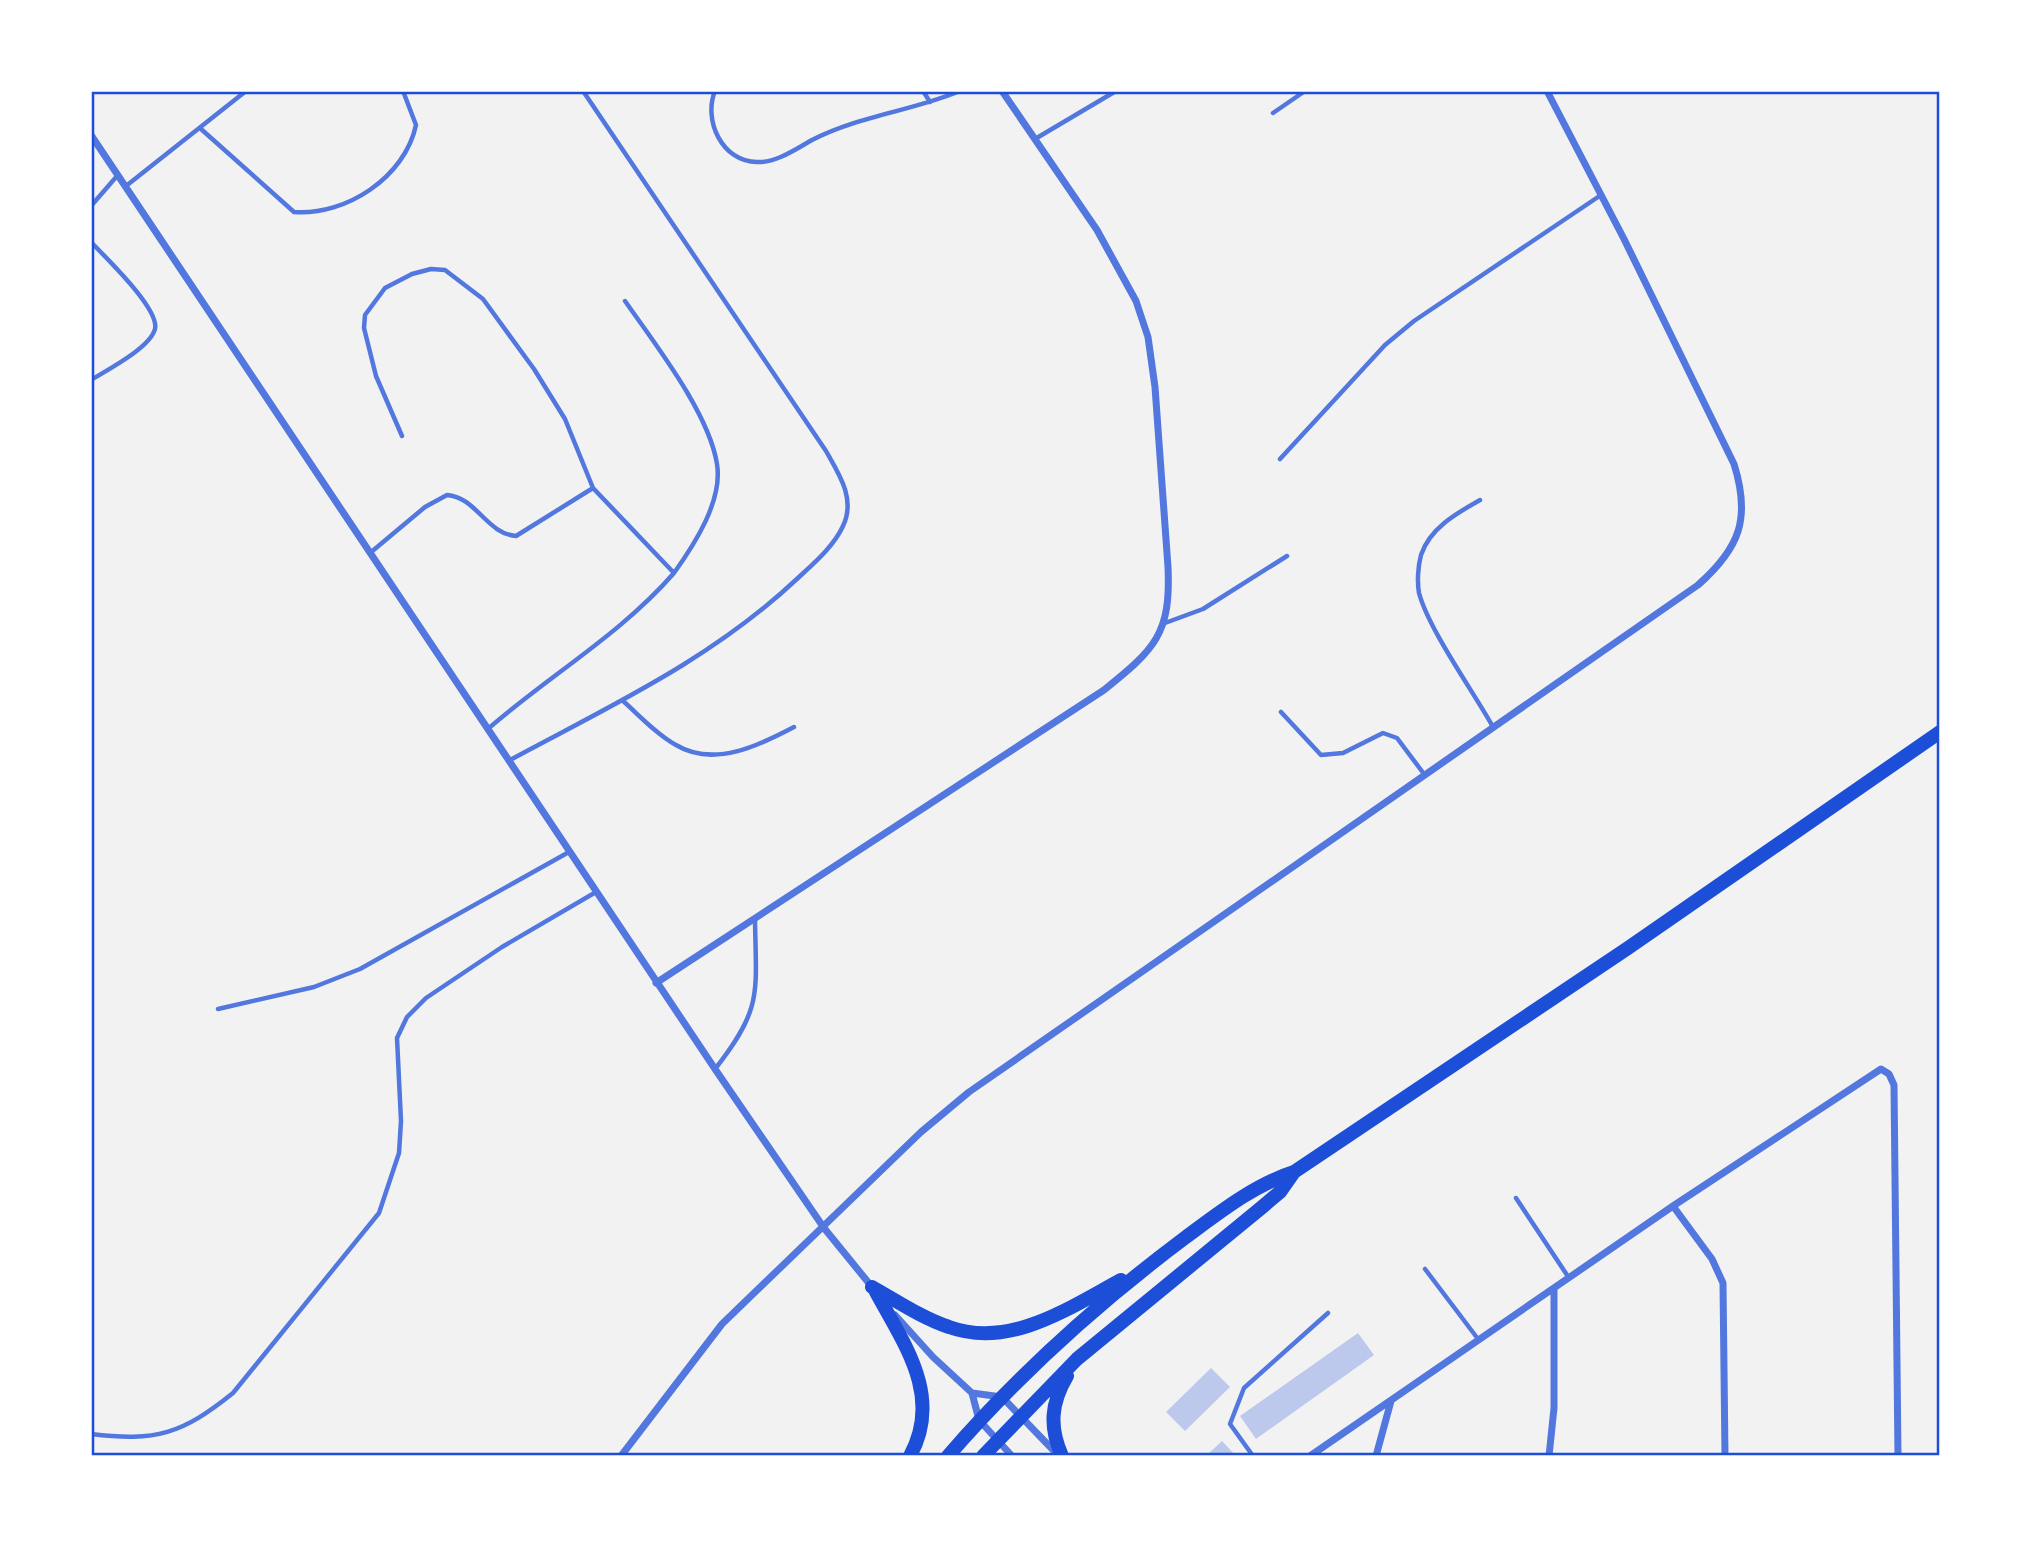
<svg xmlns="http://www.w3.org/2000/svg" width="2031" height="1547" font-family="'Open Sans',sans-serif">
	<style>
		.building { fill: #bdc9ec }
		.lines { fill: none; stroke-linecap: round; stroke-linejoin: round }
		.service { stroke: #5277de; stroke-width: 4.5 }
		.minor { stroke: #5277de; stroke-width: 7 }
		.trunk { stroke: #1d4ed8; stroke-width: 14 }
		.neatline { fill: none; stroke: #1d4ed8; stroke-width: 2.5 }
	</style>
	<rect width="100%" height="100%" fill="#f2f2f2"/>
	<path class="building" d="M 1358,1333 L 1374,1355 L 1256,1439 L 1240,1416 Z
		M 1211,1368 L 1230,1387 L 1185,1431 L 1166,1412 Z
		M 1222,1441 L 1236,1456 L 1206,1456 Z"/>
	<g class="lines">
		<path class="service" d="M 715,91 C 703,120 722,162 757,162 C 776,163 796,149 812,140 C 858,116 912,111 960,91
			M 923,91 L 930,102
			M 1273,113 L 1305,91
			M 201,129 L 294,212 C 346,216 405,177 416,125 L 403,91
			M 1035,139 L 1116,91
			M 126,186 L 246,91
			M 91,206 L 117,176
			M 91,242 C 105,257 160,309 155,329 C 150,348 107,370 91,380
			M 402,436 L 376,376 L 364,328 L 365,315 L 385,288 L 412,274 L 431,269 L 445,270 L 483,299 L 534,369 L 565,419 L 593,488 L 674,573 C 694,545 723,501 717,464 C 709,413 655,344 625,301
			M 1280,459 L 1385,345 L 1414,321 L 1601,195
			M 1480,500 C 1457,513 1430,528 1421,555 C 1418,566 1417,582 1419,593 C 1429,630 1473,691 1493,727
			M 370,553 L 425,507 L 447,495 C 476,497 487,534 516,536 L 593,488
			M 1165,623 L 1203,609 L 1287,556
			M 622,700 C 639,715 656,734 676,745 C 714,768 760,745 794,727
			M 1281,712 L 1321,755 L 1343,753 L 1383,733 L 1397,738 L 1424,774
			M 489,728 C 550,675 621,634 674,573
			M 510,760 C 612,705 712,659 798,578 C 814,563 834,546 843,526 C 856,499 839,474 826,451 L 583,91
			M 218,1009 L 314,987 L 360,969 L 569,852
			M 715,1069 C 763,1008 756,994 755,919
			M 1516,1198 L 1569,1278
			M 1425,1269 L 1478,1339
			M 91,1434 C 156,1442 182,1434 233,1393 L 379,1213 L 399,1153 L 401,1121 L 397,1038 L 407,1017 L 426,998 L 502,947 L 596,892
			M 1253,1456 L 1230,1424 L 1244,1388 L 1328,1313"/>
		<path class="minor" d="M 91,135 L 715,1069 L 824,1228 L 872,1287
			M 656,983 L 1104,690 C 1155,649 1171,634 1168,567 L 1155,387 L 1148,337 L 1136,301 L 1097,230 L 1002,91
			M 1673,1206 L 1712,1259 L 1723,1283 L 1725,1456
			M 895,1315 L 933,1357 L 972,1393 L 979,1420 L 1012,1456
			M 972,1393 L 1002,1397 L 1056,1453
			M 621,1456 L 722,1324 L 921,1132 L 969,1092 L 1698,585 C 1740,548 1751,518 1734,464 L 1624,239 L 1547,91
			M 1310,1456 L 1673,1206 L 1881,1069 L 1889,1074 L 1894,1085 L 1898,1456
			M 1376,1456 L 1391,1401
			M 1549,1456 L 1554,1408 L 1554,1289"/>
		<path class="trunk" d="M 872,1287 C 897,1301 922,1318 949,1327 C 1010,1349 1069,1308 1121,1280
			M 876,1292 C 904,1344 943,1396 910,1456
			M 948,1456 C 1019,1374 1099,1302 1186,1237 C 1220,1212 1254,1185 1294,1172 L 1628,948 L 1940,732
			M 983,1456 L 1077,1359 L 1261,1208 L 1280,1192 L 1294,1172
			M 1062,1456 C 1049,1427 1051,1403 1067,1376"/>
	</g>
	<rect width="2031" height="1547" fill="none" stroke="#ffffff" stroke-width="186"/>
	<rect x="93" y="93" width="1845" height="1361" class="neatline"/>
</svg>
